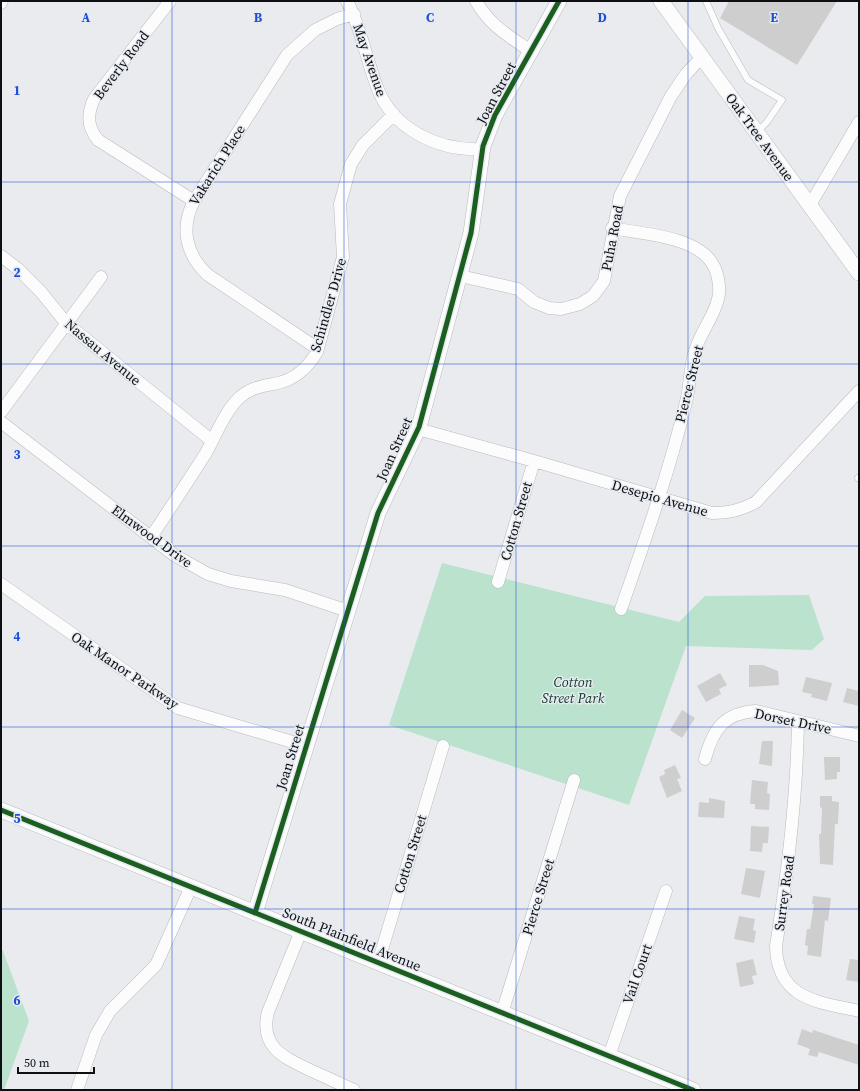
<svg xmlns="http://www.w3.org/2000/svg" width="860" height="1091" font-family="'Source Serif 4',serif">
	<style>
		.green { fill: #bae2cd }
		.building { fill: #cecece }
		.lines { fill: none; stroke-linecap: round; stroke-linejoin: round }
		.service-casing { stroke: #b8babc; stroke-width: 7 }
		.minor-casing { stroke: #b8babc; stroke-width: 13 }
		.tertiary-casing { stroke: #b8babc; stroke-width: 16 }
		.service { stroke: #fcfcfc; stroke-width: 6 }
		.minor { stroke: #fcfcfc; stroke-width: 12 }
		.tertiary { stroke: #fcfcfc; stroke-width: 15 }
		.cycleway-casing { stroke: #e6eaf1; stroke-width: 8 }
		.cycleway { stroke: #1b5e20; stroke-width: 5 }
		.grid { fill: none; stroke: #1d4ed8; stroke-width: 1; stroke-opacity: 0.55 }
		.labels { text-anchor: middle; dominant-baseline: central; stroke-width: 3; stroke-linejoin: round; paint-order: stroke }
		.street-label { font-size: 14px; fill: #0e0f12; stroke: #e6eaf1 }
		.park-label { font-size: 14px; font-style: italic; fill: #123825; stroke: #e6eaf1 }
		.grid-label { font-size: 13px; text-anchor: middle; font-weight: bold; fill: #1d4ed8; stroke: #e6eaf1; stroke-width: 3; stroke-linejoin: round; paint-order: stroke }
	</style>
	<rect width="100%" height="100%" fill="#e9ebee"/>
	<path class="green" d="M 442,563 L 679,622 L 705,596 L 809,595 L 824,639 L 812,650 L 686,646 L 629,805 L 389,725 Z
		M 1,950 L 3,951 L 29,1021 L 4,1090 L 1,1090 Z"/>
	<path class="building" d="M 729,1 L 837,1 L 797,65 L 720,18 Z
		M 749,665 L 763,665 L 778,671 L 779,685 L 749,687 Z
		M 720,673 L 727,685 L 719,689 L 721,694 L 706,702 L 697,686 Z
		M 806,677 L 832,683 L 827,701 L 811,697 L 812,694 L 802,692 Z
		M 847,688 L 859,691 L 859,706 L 843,702 Z
		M 682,710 L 695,718 L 682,738 L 670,730 Z
		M 762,741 L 773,741 L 772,766 L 759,764 Z
		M 824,757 L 840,757 L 840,772 L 837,772 L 837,779 L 825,780 Z
		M 675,765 L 681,778 L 677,779 L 682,791 L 667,798 L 659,777 L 665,774 L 664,770 Z
		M 752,780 L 768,782 L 767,793 L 770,794 L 769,810 L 755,809 L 755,804 L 750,804 Z
		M 820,796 L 832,796 L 832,801 L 839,802 L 838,824 L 835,824 L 833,865 L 820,864 L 819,834 L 821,834 L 822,808 L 820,807 Z
		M 709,798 L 725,801 L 724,818 L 698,817 L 699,802 L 709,803 Z
		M 751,826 L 769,827 L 768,843 L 763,843 L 762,852 L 750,851 Z
		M 746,868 L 765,871 L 760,898 L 741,894 Z
		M 813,896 L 831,898 L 828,921 L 825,920 L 821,957 L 807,955 L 808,946 L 805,945 L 807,929 L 810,929 L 814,904 L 812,904 Z
		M 739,916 L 755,919 L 753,930 L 756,931 L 754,943 L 734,939 Z
		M 753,959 L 757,975 L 752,976 L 754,984 L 740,987 L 736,963 Z
		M 850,959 L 859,960 L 859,982 L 846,980 Z
		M 802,1029 L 812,1033 L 813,1030 L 859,1045 L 859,1065 L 819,1052 L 817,1057 L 808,1055 L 810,1049 L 797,1044 Z"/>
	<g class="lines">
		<g class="service-casing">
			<path id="service" d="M 706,1 L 718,28 L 748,80 L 782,100 L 767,122 L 757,132
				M 858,478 L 859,479"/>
		</g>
		<g class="minor-casing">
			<path id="minor" d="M 170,1 L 94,99 C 87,114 87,127 98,140 L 194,201
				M 347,1 C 361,28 366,58 377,87 C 393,130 439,151 482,149
				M 476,1 C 490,26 509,36 532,52
				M 1,3 L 2,1
				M 810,205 L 859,122
				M 612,228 C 642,234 695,236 712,263 C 718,272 721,289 718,299 C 714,317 700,333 695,351 C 690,366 690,383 687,398 C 670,470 645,540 621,609
				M 1,256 L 18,269 L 41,292 L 66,323 L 212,441
				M 460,276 L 518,289 L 534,302 L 549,308 L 561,309 L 569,307 L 580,304 L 593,296 L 604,281 L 620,196 L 671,96 L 686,74 L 702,57
				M 318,349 L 208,275 C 186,255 180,228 194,201 L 287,55 L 315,30 L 337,19 L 354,14
				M 1,412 L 101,277
				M 1,422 L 174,555 L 208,574 L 231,581 L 285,590 L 348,611
				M 418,429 L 534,461 L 712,513 C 729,513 741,510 756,502 L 859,391
				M 151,537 C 170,509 188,481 206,453 C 216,435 224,413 239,398 C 251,387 263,386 278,383 C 296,379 308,367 317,352 L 343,257 L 340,204 L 351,164 L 363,145 L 394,114
				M 498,582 L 534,461
				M 1,584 L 178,708 L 306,746
				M 798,721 C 797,797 788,871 776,946 C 777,999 817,1002 859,1011
				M 705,759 C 713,729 724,713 756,711 L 859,736
				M 301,931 L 268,1012 C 259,1048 285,1058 312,1071 C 326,1077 340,1084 354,1090
				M 378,963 L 443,746
				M 502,1013 L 574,780
				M 609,1056 L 666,891
				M 77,1090 L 96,1035 L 110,1011 L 156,965 L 191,887"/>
		</g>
		<g class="tertiary-casing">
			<path id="tertiary" d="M 661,1 L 859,273
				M 1,810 L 693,1090
				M 255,913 L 378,513 L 419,427 L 471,233 L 483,146 L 495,115 L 559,1"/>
		</g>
		<use href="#service" class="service"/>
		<use href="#minor" class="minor"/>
		<use href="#tertiary" class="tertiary"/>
		<g class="cycleway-casing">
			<path id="cycleway" d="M 1,810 L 693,1090
				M 255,913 L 378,513 L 419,427 L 471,233 L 483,146 L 495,115 L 559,1"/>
		</g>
		<use href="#cycleway" class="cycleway"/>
	</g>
	<path class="grid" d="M 172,1 L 172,1090M 344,1 L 344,1090M 516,1 L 516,1090M 688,1 L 688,1090M 1,182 L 859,182M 1,364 L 859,364M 1,546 L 859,546M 1,727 L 859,727M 1,909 L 859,909"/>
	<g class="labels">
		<g class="street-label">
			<text transform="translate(370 60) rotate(71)">May Avenue</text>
			<text transform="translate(121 65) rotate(-53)">Beverly Road</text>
			<text transform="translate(496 93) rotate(-62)">Joan Street</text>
			<text transform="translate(760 137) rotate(54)">Oak Tree Avenue</text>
			<text transform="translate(217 165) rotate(-58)">Vakarich Place</text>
			<text transform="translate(612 238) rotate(-79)">Puha Road</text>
			<text transform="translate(328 305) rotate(-74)">Schindler Drive</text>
			<text transform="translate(103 352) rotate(40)">Nassau Avenue</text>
			<text transform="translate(689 384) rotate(-76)">Pierce Street</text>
			<text transform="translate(394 449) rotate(-66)">Joan Street</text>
			<text transform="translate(660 498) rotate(16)">Desepio Avenue</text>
			<text transform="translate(516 521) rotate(-74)">Cotton Street</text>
			<text transform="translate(152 536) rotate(36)">Elmwood Drive</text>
			<text transform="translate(125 670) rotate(34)">Oak Manor Parkway</text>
			<text transform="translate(793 721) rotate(12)">Dorset Drive</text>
			<text transform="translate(290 757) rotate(-73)">Joan Street</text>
			<text transform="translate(410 854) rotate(-73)">Cotton Street</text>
			<text transform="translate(784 893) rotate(-82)">Surrey Road</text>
			<text transform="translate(538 897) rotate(-73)">Pierce Street</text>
			<text transform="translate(352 939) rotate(22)">South Plainfield Avenue</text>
			<text transform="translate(637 974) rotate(-71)">Vail Court</text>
		</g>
		<g class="park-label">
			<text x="573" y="682">Cotton<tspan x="573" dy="16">Street Park</tspan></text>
		</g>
	</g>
	<g class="grid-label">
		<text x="86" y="22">A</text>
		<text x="258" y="22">B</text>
		<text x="430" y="22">C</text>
		<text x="602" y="22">D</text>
		<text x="774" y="22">E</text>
		<text x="17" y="95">1</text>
		<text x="17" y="277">2</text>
		<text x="17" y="459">3</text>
		<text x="17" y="641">4</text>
		<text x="17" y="823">5</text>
		<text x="17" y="1005">6</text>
	</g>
	<rect width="860" height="1091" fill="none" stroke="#0e0f12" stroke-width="4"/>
	<path d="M18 1067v6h76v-6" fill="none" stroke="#0e0f12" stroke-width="2"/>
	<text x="24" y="1067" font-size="12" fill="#0e0f12" stroke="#e6eaf1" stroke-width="3" paint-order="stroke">50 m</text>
</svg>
